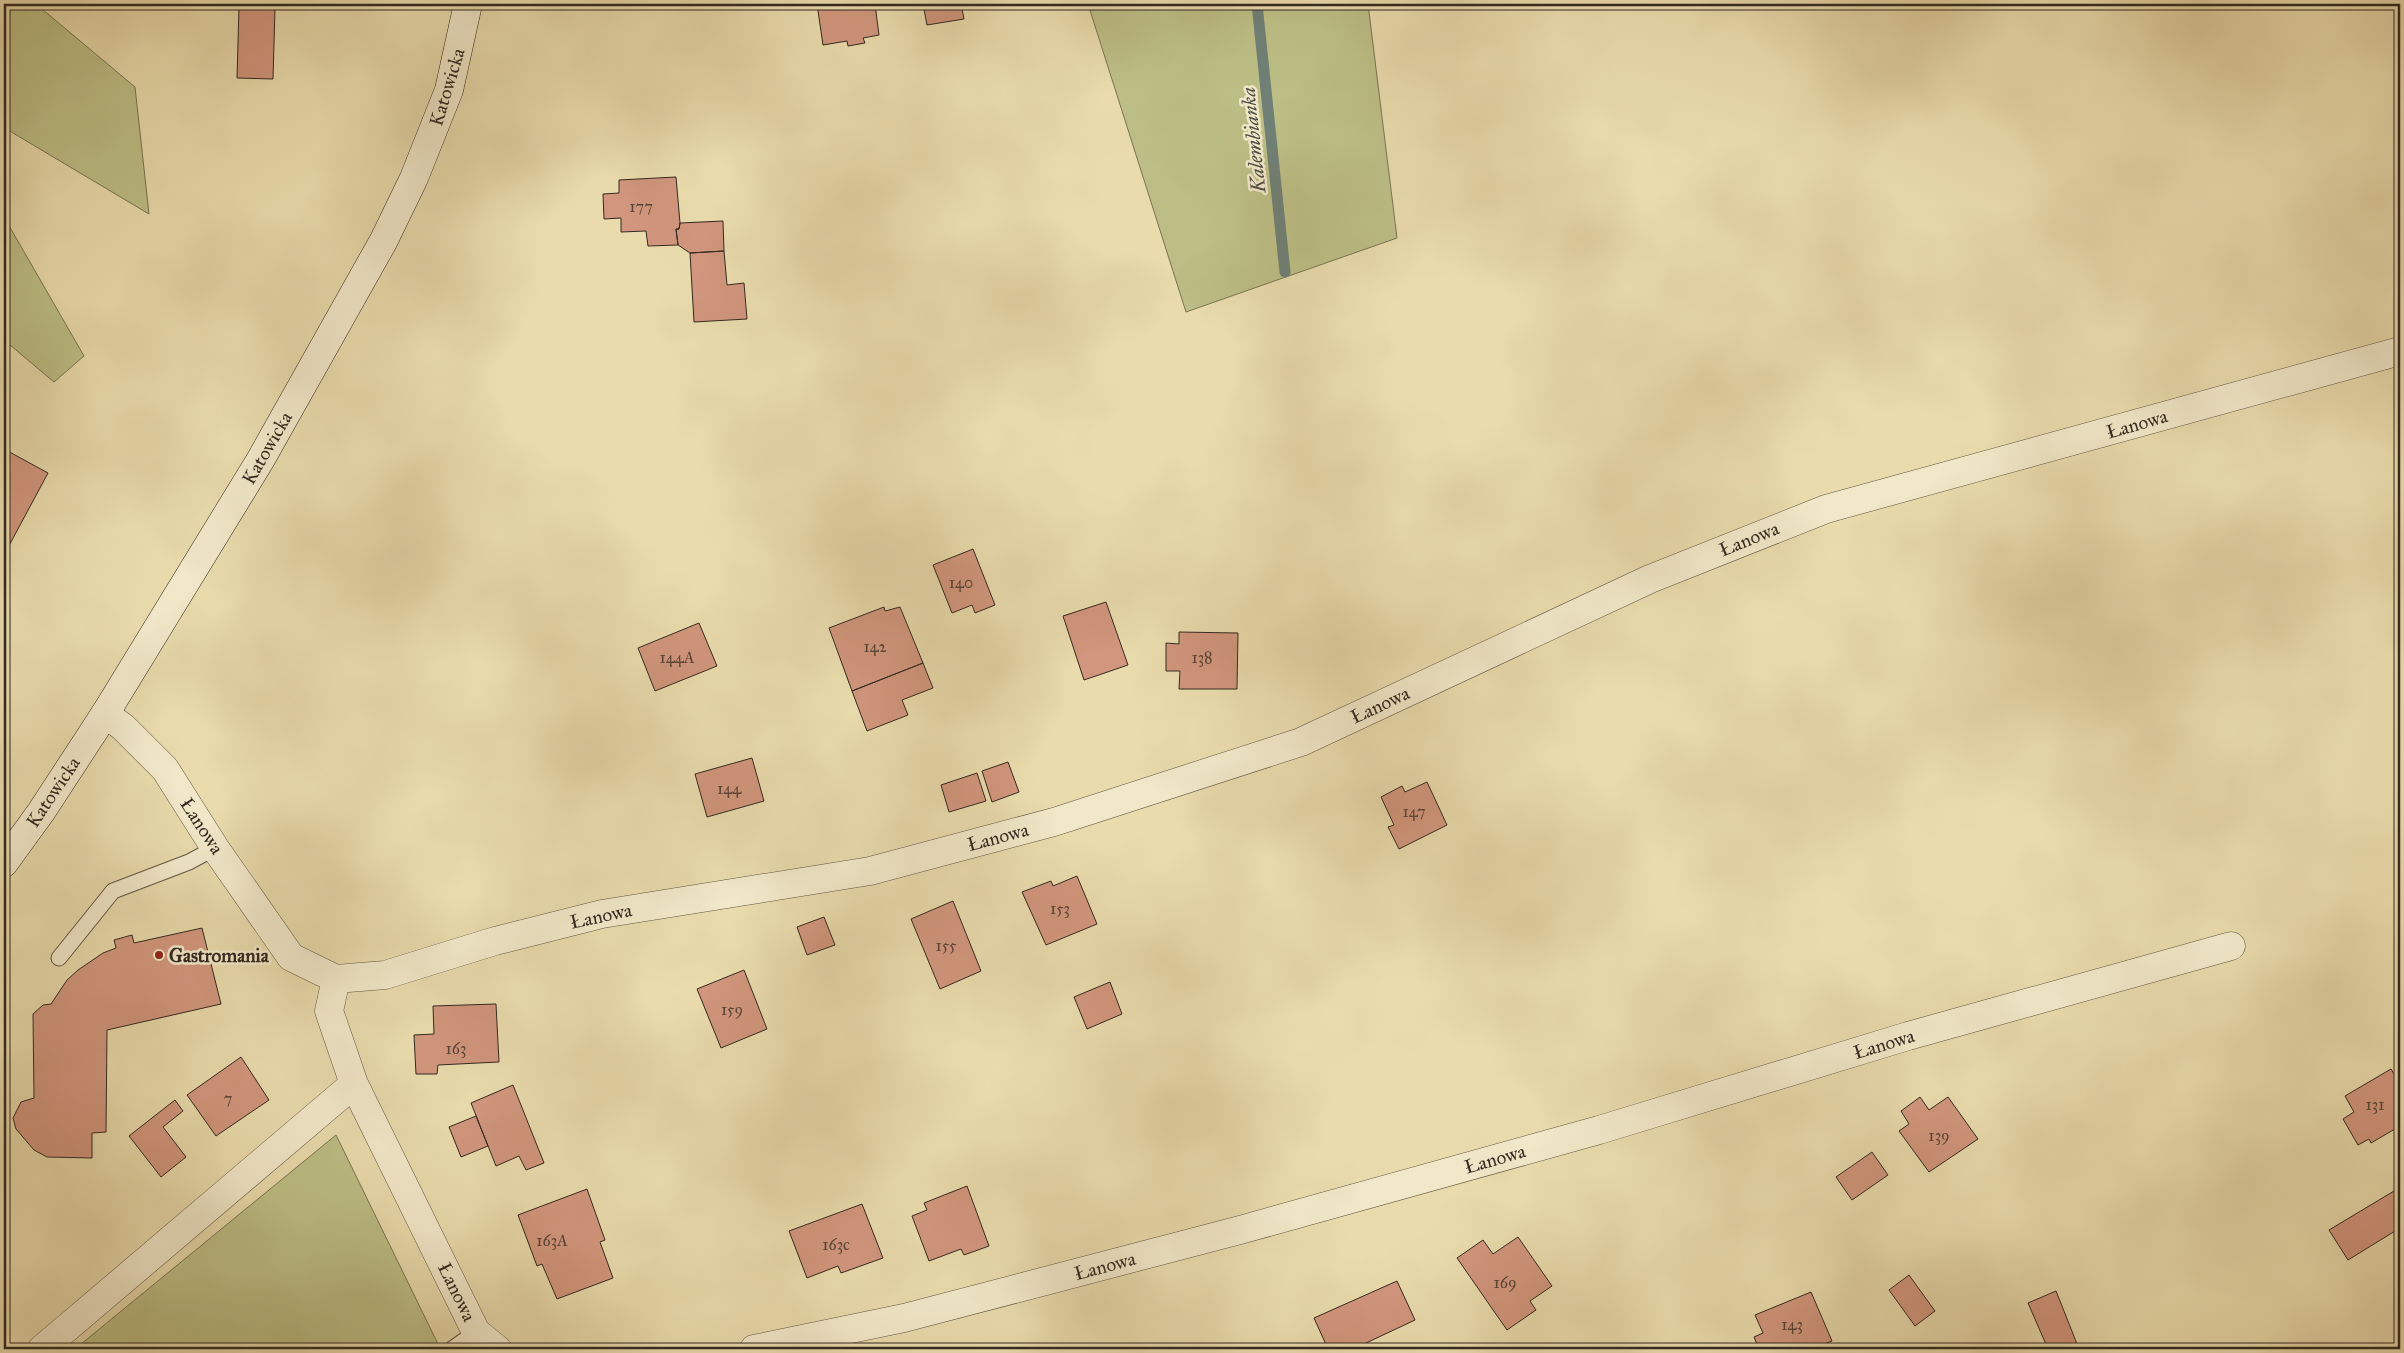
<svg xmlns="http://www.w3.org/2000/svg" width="2404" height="1353" font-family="'IM FELL Great Primer',serif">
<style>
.green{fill:#bcbe85;stroke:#787452}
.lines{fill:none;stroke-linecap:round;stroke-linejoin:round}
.stream{stroke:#708076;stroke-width:11}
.building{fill:#d1967d;stroke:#332920}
.service-casing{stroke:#605643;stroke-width:17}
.minor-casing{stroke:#605643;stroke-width:29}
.secondary-casing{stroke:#332920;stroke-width:29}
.service{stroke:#f1e8c9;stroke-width:15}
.minor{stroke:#f1e8c9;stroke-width:28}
.secondary{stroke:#f1e8c9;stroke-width:28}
.poi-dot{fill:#8f2418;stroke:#f1e8c9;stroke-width:2}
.labels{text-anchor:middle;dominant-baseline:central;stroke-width:5;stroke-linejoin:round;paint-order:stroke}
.number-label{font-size:16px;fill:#5a4437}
.street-label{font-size:19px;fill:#332920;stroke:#f1e8c9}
.poi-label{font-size:19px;font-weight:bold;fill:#332920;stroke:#f1e8c9;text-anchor:start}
.water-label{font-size:20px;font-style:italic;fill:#4c4d44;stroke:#f1e8c9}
</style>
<rect width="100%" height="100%" fill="#e9dbac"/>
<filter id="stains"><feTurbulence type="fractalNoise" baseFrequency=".004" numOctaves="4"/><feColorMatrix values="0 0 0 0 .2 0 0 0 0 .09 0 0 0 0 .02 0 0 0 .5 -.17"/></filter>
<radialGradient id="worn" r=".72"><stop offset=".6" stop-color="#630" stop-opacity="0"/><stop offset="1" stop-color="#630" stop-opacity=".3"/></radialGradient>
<path class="green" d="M4 4H36L135 87 149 214 8 130 4 132Z
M1088 4H1368L1397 238 1186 312Z
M4 217 84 356 54 382 4 340Z
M336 1135 438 1344 431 1349H75Z"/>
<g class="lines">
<path class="stream" d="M1257 4 1285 272"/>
</g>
<path class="building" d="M817 4H875L879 35 863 38 865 43 848 46 847 41 823 45Z
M923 4H961L964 19 927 25Z
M239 7 275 8 273 79 237 78Z
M676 177 680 223 679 229H676L678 245 648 246 646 231 621 232V218L604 219 603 194 619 193V180Z
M723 221 724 251 690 253 678 245 676 229H679L680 223Z
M724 251 727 285 744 283 747 319 694 322 690 253Z
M4 449 48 473 4 555Z
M973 549 995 605 975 613 972 605 952 613 933 565Z
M1106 602 1128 665 1084 680 1063 616Z
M884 607 885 611 900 607 923 663 852 691 829 628Z
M699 623 717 666 655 691 638 648Z
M1179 632 1238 633 1237 689H1179L1180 671H1166V643L1179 644Z
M923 663 933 688 902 700 908 715 867 731 852 691Z
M752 758 764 801 707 817 695 774Z
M1008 762 1019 792 992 802 982 771Z
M977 773 986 801 949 812 941 785Z
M1427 782 1447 825 1399 849 1388 827 1394 825 1381 797 1402 786 1405 792Z
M1077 876 1097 924 1046 945 1022 892 1051 881 1053 886Z
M953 901 981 971 940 989 911 919Z
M824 917 835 945 807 955 797 927Z
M202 928 221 1004 107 1030 106 1132 92 1133V1158L47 1157 34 1150 16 1129 13 1118 21 1102 34 1098 33 1014 43 1005 51 1004 67 980 78 970 103 953 116 948 114 940 132 935 134 943Z
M744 970 767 1029 721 1048 697 989Z
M1110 982 1122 1014 1087 1029 1074 997Z
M496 1004 499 1062 438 1065 437 1074H416L414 1035 434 1034 433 1006Z
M241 1057 269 1100 216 1136 187 1095Z
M2391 1069 2400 1084V1126L2371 1143 2369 1139 2358 1145 2343 1119 2354 1112 2345 1096Z
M513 1085 544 1163 526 1170 519 1156 496 1166 471 1103Z
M1920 1097 1929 1110 1948 1097 1978 1139 1929 1172 1899 1131 1909 1124 1901 1111Z
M175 1100 183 1111 163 1127 186 1157 161 1177 129 1136Z
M476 1116 488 1146 461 1157 449 1127Z
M1872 1152 1888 1175 1852 1200 1836 1177Z
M967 1186 989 1246 964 1255 961 1249 929 1261 912 1216 927 1210 924 1203Z
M587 1189 605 1240 600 1242 613 1278 557 1299 542 1264 537 1266 518 1215Z
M2394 1191 2400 1202V1228L2348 1260 2329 1230Z
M862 1204 883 1258 841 1273 838 1266 807 1278 789 1231Z
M1518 1237 1552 1286 1530 1301 1536 1310 1507 1330 1457 1258 1483 1240 1493 1254Z
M1909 1275 1935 1311 1915 1326 1889 1290Z
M1397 1281 1415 1320 1366 1343 1369 1349H1328L1314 1318Z
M2056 1291 2079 1349H2048L2028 1303Z
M1811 1292 1832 1341 1810 1349H1759L1754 1337 1763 1333 1755 1315Z"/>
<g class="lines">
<g class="service-casing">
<path id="service" d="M59 958 113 891 189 862 215 848
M452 1349 476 1332"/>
</g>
<g class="minor-casing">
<path id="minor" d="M105 714 123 727 165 769 215 848 291 957 336 979 385 975 495 941 602 914 870 871 1054 822 1301 742 1650 579 1826 509 2400 351
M336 979 329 1011 354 1084 476 1332 497 1349
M42 1349 354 1084
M754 1349 904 1318 1240 1230 1599 1130 1908 1036 2231 946"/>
</g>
<g class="secondary-casing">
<path id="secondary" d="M4 863 41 812 105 714 261 459 384 240 414 178 449 90 468 4"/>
</g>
<use href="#service" class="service"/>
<use href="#minor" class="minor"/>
<use href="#secondary" class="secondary"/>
</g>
<circle class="poi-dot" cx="159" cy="955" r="5"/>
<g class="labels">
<g class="number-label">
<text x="641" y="206">177</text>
<text x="961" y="582">140</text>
<text x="875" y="646">142</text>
<text x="677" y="657">144A</text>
<text x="1202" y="657">138</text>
<text x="729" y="788">144</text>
<text x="1414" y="811">147</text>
<text x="1060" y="908">153</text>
<text x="946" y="945">155</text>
<text x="732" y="1009">159</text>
<text x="456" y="1048">163</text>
<text x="228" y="1098">7</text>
<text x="2375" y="1104">131</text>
<text x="1939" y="1135">139</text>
<text x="552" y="1240">163A</text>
<text x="836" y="1244">163c</text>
<text x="1505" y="1282">169</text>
<text x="1792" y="1324">143</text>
</g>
<g class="street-label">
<text transform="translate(447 87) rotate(-73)">Katowicka</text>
<text transform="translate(2137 424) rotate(-16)">Łanowa</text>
<text transform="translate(267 448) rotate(-60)">Katowicka</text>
<text transform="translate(1749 539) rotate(-22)">Łanowa</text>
<text transform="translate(1380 705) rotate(-25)">Łanowa</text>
<text transform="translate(53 792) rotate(-56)">Katowicka</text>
<text transform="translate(202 826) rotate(57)">Łanowa</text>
<text transform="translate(998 837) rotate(-15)">Łanowa</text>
<text transform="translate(601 916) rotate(-12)">Łanowa</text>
<text transform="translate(1884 1044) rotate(-17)">Łanowa</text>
<text transform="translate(1495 1159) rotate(-16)">Łanowa</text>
<text transform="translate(1105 1266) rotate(-15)">Łanowa</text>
<text transform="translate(457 1292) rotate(64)">Łanowa</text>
</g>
<g class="poi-label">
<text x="169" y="955">Gastromania</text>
</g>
<g class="water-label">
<text transform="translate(1253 140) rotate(-96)">Kalembianka</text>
</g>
</g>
<rect width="2404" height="1353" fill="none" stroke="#e9dbac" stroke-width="20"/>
<rect x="5" y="5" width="2394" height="1343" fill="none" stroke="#332920" stroke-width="2.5"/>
<rect x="10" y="10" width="2384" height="1333" fill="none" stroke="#332920"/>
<rect width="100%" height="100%" filter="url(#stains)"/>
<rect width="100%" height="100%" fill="url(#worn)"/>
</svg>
